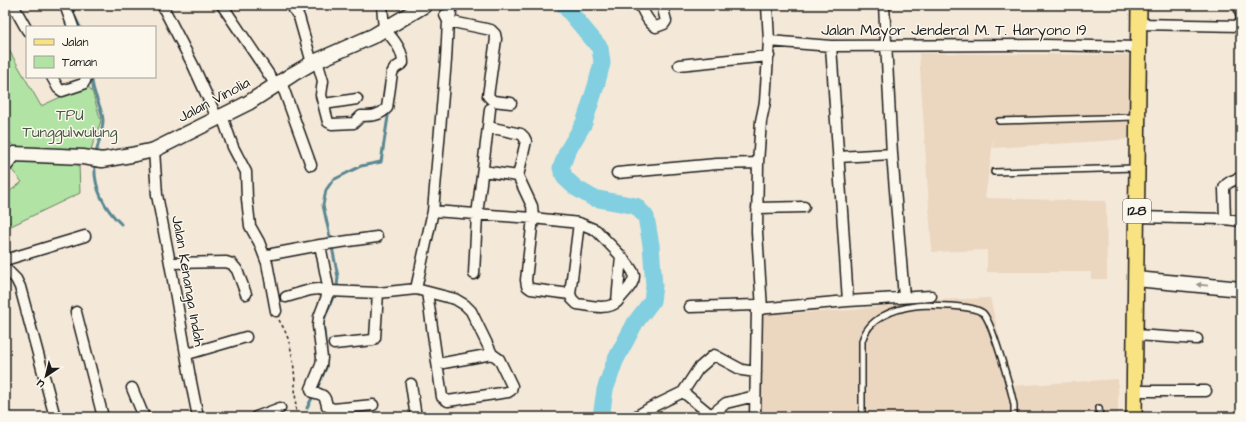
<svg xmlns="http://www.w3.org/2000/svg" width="1246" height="422" font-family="'Architects Daughter',sans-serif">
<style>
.built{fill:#ebd6c0}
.green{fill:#b1e3a4;stroke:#668060}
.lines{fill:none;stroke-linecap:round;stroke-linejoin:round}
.stream{stroke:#598792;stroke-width:3}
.river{stroke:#81cfe0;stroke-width:17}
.lane-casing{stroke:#1c1c1c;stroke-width:8}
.street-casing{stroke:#1c1c1c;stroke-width:13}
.secondary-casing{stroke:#1c1c1c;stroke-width:17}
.primary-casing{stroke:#1c1c1c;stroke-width:18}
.path{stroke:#1c1c1c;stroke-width:1.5;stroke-dasharray:3 3;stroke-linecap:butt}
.lane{stroke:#fbf7ec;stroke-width:5}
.street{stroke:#fbf7ec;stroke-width:10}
.secondary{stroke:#fbf7ec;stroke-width:14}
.primary{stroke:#f8e281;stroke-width:15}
.oneway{fill:#97948e}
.labels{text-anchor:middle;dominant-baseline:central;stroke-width:3;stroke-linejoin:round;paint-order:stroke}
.shield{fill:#fbf7ec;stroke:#5f5e5a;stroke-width:1}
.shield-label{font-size:14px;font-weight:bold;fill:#1c1c1c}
.street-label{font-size:15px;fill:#1c1c1c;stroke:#fbf7ec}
.park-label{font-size:15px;fill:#495845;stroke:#fbf7ec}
</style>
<rect width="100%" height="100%" fill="#f4e8d8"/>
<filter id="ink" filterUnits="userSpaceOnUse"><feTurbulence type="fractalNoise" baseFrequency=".025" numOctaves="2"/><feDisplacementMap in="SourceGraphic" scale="8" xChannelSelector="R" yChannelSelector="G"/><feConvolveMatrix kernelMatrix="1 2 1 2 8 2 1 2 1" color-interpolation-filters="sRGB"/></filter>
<g filter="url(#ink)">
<path class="built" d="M919 53 1129 55 1131 58V139L993 148 994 135 985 198 1106 201 1107 279H1091V272H987V250L932 252Z
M990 298 1011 386 1118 379V417H758L759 315 853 310 934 300Z"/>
<path class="green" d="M5 43 41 106 87 85 92 91 101 121 90 152H25L14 147 5 136Z
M30 161 79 164 80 193 11 226 5 216V195L22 182 11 169 17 162Z"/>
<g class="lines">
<path class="stream" d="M73 5 74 15 80 27
M92 77C91 92 102 106 103 120 103 131 98 143 96 154
M95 162C93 187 103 207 121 224
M330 237 323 205 326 190 333 180 361 166 381 162 389 110
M332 247 338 277 337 286
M325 340 323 322 333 297
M317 388 326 368V364
M307 408 312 398"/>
<path class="river" d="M564 5 600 48 602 63 596 86 584 123 567 152 561 168 565 178 576 188 593 198 636 206 646 217 651 245 654 286 652 301 635 323 615 361 605 390 601 417"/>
<g class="lane-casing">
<path id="lane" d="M999 121 1135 117
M994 172 1136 168
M1099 408 1100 417
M862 417V341C868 318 894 309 915 306 926 304 939 306 951 306 961 307 975 307 983 313 992 321 1011 390 1014 405 1014 409 1014 413 1014 417"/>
</g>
<g class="street-casing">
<path id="street" d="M13 5 27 30
M65 5 73 27
M162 5 193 65 217 118
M222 5 276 85
M291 5 299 17 312 63
M449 5C452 10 451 16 448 21L446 60 433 211 533 218 526 280 527 286 531 289 570 294 572 299 577 304C589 305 607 311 617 302L621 256 596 230 579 223 533 218 532 206 518 176 526 141 524 137 521 134 488 127 477 215 474 274
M640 5C645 14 648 23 656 27L664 24 666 21 662 5
M884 5 892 154 904 297
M1239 5 1241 15
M445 15 448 21 491 30 495 34 496 39 488 96 493 101 511 103
M1139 24 1241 26
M769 41 831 46 1045 45 1139 47
M831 46 848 301
M317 61 323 81 321 95 328 122 332 124 354 123 361 116C372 116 379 116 387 108L392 73 395 68 403 63C403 50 393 38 384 29L382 5
M679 65 769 56
M52 77 58 88 62 91 83 84 85 81 86 77
M281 82 311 165
M324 104 357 99
M222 116 233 147 246 172 247 199 250 226 259 242 267 263 276 311
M488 127 490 109
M154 150 157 195 170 263 190 377 198 417
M838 157 892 154
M483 171 518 176
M617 173 717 164 758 163
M757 208 804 207
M1137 217 1225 219 1241 221
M1225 219 1224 189C1225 182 1235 180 1241 178
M320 245 377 237
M272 254 320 245 329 291 319 317 318 326 322 358 321 365 311 389 312 392C322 395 325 394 327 406L333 409 373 405
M5 260 85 236
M170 263 226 262 232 264 237 270 246 294
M5 268 16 279 20 287 55 417
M416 289 455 299 465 305 471 311 492 354 499 359 512 386 511 390 508 392 448 401 442 397 427 292
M570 294 579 223
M286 297 310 290 318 289 329 291 378 293
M617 302C623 294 638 282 633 272 630 266 625 261 621 256
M690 307 756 305 757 309 848 301 931 296
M762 309 757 232 758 163 761 121 765 102 769 41 767 5
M76 312 103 417
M1136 335 1197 339
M334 344 373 340 375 338 378 293 416 289 433 211
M186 353H191L246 337
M438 364 492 354
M411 384 416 417
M132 388 144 417
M1135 391H1206
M683 392 711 415 726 403 755 396
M256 417 280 408
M635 417 650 408 683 392 698 369 714 355 742 370 756 372
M755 417 757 309"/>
</g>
<g class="secondary-casing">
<path id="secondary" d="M14 154 83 157 102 160 131 155 154 150 248 103 293 74 312 63 373 36 425 5
M5 165 14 154
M1136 279 1241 289"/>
</g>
<g class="primary-casing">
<path id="primary" d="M1134 417 1139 5"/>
</g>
<path class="path" d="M279 320C283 327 287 334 289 342 296 366 295 393 296 417"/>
<use href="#lane" class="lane"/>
<use href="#street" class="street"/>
<use href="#secondary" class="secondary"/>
<use href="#primary" class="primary"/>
</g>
<defs><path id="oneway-solid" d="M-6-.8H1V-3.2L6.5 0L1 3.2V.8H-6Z"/></defs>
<use class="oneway" href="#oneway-solid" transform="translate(1202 285) rotate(-174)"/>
</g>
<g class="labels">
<rect class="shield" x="1123" y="199" width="28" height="24" rx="3"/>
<g class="shield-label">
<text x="1137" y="211">128</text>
</g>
<g class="street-label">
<text x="954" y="30">Jalan Mayor Jenderal M. T. Haryono 19</text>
<text transform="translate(214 100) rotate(-28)">Jalan Vinolia</text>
<text transform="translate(188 281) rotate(80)">Jalan Kenanga Indah</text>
</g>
<g class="park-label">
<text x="70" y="115">TPU<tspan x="70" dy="17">Tunggulwulung</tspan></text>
</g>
</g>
<rect width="1246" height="422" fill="none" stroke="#fbf7ec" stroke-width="20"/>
<rect x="10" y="10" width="1226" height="402" fill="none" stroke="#1c1c1c" stroke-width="1.5" filter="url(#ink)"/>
<rect x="26" y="26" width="130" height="52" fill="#fbf7ec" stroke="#a29f99"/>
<rect x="34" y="39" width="20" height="6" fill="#f8e281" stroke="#a29f99"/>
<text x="62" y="46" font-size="12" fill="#1c1c1c">Jalan</text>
<rect x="34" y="56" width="20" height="12" fill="#b1e3a4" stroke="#a29f99"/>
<text x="62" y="66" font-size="12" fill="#1c1c1c">Taman</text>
<g transform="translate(46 376) rotate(215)" stroke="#fbf7ec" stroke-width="3" paint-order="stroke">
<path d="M0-3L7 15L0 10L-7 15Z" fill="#1c1c1c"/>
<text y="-6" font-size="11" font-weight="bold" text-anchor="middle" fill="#1c1c1c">U</text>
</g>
</svg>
